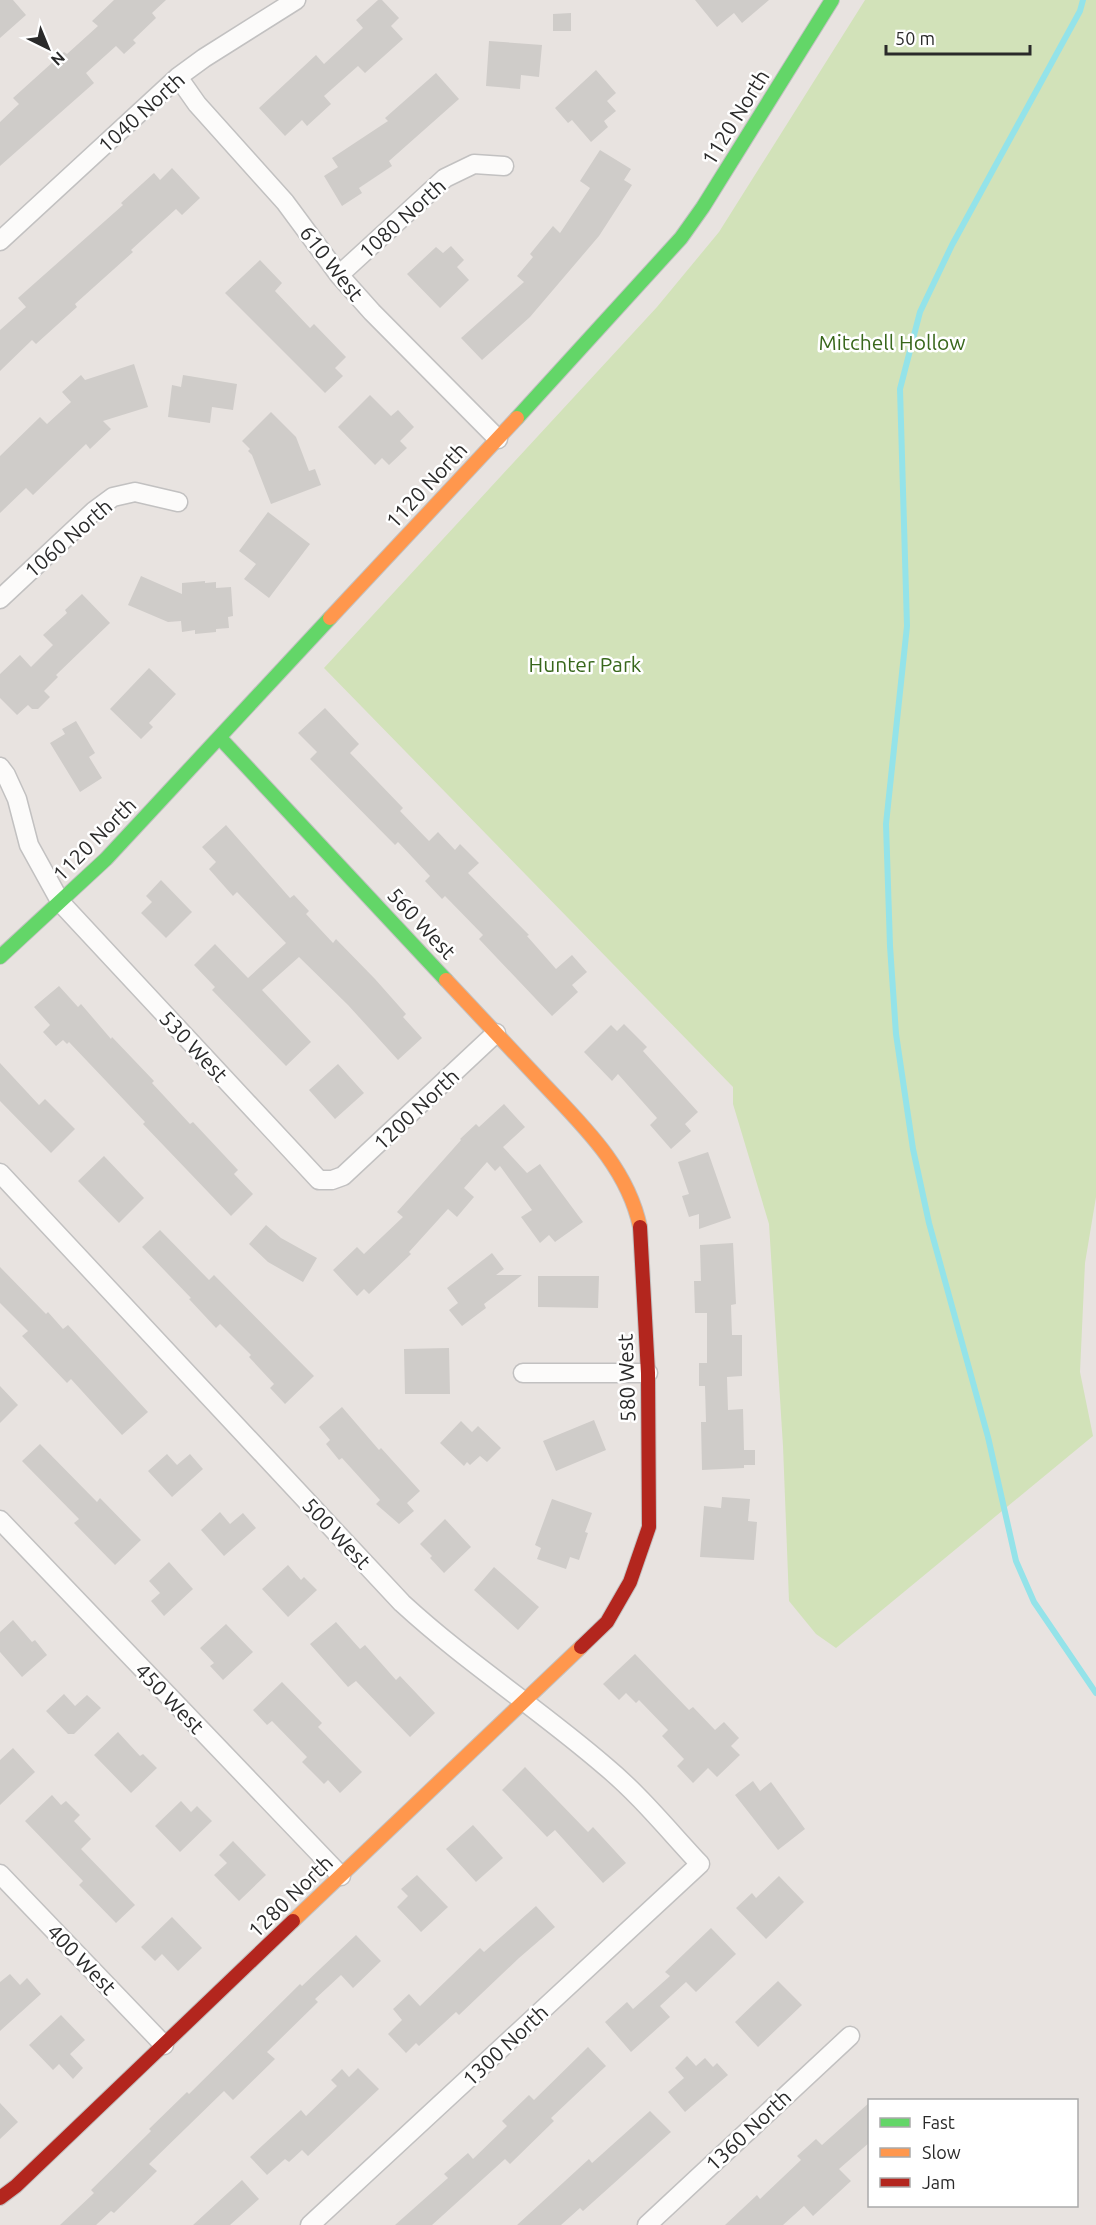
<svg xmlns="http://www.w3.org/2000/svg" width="1096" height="2225" font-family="Ubuntu,sans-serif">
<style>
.green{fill:#d2e2b9}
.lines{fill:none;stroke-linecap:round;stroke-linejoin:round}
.stream{stroke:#94e3e9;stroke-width:6}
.building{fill:#cfccc9}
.street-casing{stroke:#c2c1c1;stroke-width:21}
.fast-casing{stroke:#c2c1c1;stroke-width:16}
.slow-casing{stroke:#c2c1c1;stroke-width:16}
.jam-casing{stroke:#c2c1c1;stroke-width:16}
.street{stroke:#fcfbfa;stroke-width:18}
.fast{stroke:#63d668;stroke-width:14}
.slow{stroke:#ff974d;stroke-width:14}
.jam{stroke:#b3261e;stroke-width:14}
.labels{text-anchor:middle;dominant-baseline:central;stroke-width:5;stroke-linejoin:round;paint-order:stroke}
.street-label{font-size:21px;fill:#2a2a2a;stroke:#fff}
.park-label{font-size:21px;fill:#38671b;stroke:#fff}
</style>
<rect width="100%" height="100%" fill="#e8e3e0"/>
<path class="green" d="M865 0H1096V1197L1085 1263 1080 1372 1093 1436 836 1648 816 1634 789 1601 783 1446 769 1224 733 1104V1087L324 668 657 307 719 232Z"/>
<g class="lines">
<path class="stream" d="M1083 0 1080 11 952 245 920 312 900 389 907 626 886 824 890 946 896 1034 913 1149 929 1223 988 1437 1016 1561 1034 1602 1096 1693"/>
</g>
<path class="building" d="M0 0H13L26 15 0 38Z
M114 0H166L152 13 156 18 133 40 136 43 124 54 116 46 86 73 94 83 0 166V122L19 104 13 98 64 52 67 54 98 26 92 21Z
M378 0H382L399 18 391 26 403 39 365 73 358 66 324 96 331 104 307 126 302 120 285 136 259 108 316 55 324 64 363 28 356 20Z
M695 0H769L742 23 734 13 717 27Z
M571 13V31H553V14Z
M489 41 542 45 539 77 521 75 520 89 486 86Z
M596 70 616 93 607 101 616 111 604 121 608 127 591 142 572 120 568 123 555 108Z
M436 73 459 99 389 161 392 166 359 188 362 193 342 206 324 176 338 167 332 158 388 121 385 118Z
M600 150 631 169 624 180 632 185 599 236 530 317 482 360 461 338 524 282 517 276 533 257 530 254 553 226 560 233 590 188 580 181Z
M172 168 200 198 182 215 176 209 131 250 133 252 75 304 77 307 36 344 32 340 0 371V330L26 307 18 298 123 205 121 203 154 173 160 180Z
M451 246 464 260 457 267 469 280 440 308 407 274 436 247 443 253Z
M260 260 282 283 275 291 310 328 314 324 346 357 335 368 343 376 325 393 225 293Z
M134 364 148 407 103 421 111 429 90 449 86 444 33 495 26 488 0 513V456L40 417 47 424 71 402 62 392 81 375 85 380Z
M183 375 237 384 233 410 212 407 210 423 168 417 172 385 181 387Z
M370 395 391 416 398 410 414 427 400 441 407 448 389 465 382 458 375 465 338 427Z
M271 412 296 437 309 471 315 469 321 485 271 504 252 455 248 451 250 449 242 441Z
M268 512 310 544 269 598 244 579 256 564 239 551Z
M141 576 182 594V583L205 581V583L216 582V588L231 587 233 616 228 617 229 628 216 629V632L195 634V630L182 632 181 621 168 622 128 605Z
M82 594 110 623 56 675 58 677 44 691 50 697 38 709H32L28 705 17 715 0 698V674L20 655 31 667 53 645 43 635 67 613 65 610Z
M149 668 176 694 149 723 153 727 141 739 110 709Z
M325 708 359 744 350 753 403 808 400 811 429 841 438 832 455 850 460 844 479 863 468 873 529 935 527 936 556 969 572 955 587 972 572 985 578 992 552 1016 479 939 483 935 445 896 442 899 425 881 430 876 398 842 395 845 310 759 317 752 298 733Z
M76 721 95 753 89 757 102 778 80 792 50 743 65 734 62 729Z
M226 825 290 898 294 895 309 911 306 914 333 943 336 939 375 979 406 1014 403 1017 422 1038 398 1060 348 1005 299 957 262 990 311 1042 286 1066 212 990 215 987 194 965 215 944 248 978 286 943 237 892 233 896 209 869 216 862 202 847Z
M161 880 192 912 166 938 141 913 152 902 146 896Z
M59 986 78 1007 81 1004 111 1039 112 1037 154 1081 152 1083 190 1124 193 1122 238 1170 234 1174 253 1194 231 1216 143 1124 145 1122 69 1042 67 1044 63 1040 56 1046 43 1032 50 1025 34 1007Z
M624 1024 647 1047 643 1051 698 1112 685 1124 691 1131 671 1149 650 1125 657 1118 618 1074 612 1081 584 1052 611 1025 617 1031Z
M0 1063 39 1105 45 1099 75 1129 51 1153 0 1101Z
M338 1064 364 1093 335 1119 309 1090Z
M504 1104 525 1127 503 1147 527 1173 540 1164 583 1222 555 1242 549 1235 540 1243 521 1217 532 1210 500 1166 495 1171 487 1162 464 1188 474 1197 457 1217 448 1209 409 1252 411 1254 369 1294 364 1289 357 1296 333 1270 357 1247 364 1254 403 1217 397 1212 461 1140 460 1139 476 1124 479 1127Z
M708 1152 731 1218 699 1229V1214L689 1217 682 1196 689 1194 678 1162Z
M104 1156 144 1198 119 1223 78 1181Z
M266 1225 281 1238 317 1258 303 1282 268 1262 249 1244Z
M160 1230 209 1280 214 1275 314 1376 285 1404 270 1388 274 1384 249 1357 251 1355 220 1324 216 1328 189 1299 191 1298 142 1247Z
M733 1243 736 1304 731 1305 732 1335H742V1376L727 1377 728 1410 743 1409 744 1450H755V1465H744V1468L702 1470 701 1422H706L705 1386H699V1363H707V1313H695L694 1281H701L700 1245Z
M492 1253 504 1269 496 1275H522L484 1304 486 1308 462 1326 449 1310 458 1303 447 1288Z
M0 1267 46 1314 48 1312 63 1329 68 1325 148 1412 122 1435 71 1379 67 1383 22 1336 28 1331 0 1303Z
M538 1276H599L598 1308 538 1307Z
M449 1348 450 1394H405L404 1349Z
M0 1386 18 1405 0 1423Z
M342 1407 379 1450 381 1448 420 1491 407 1503 414 1511 399 1524 376 1504 380 1500 342 1458 339 1460 326 1444 330 1440 319 1427Z
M594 1420 606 1450 556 1471 543 1441Z
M461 1421 472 1432 478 1426 501 1448 487 1462 480 1456 470 1465 467 1462 464 1466 440 1443Z
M40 1444 97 1502 100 1498 141 1540 115 1565 74 1523 79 1519 22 1461Z
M167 1454 177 1465 190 1454 203 1469 172 1497 148 1471Z
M722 1497 750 1499 748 1521 757 1522 754 1560 700 1557 704 1506 721 1508Z
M552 1499 592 1513 585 1532 588 1533 579 1560 570 1557 566 1569 537 1559 541 1548 535 1545Z
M220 1512 230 1524 243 1513 256 1528 224 1556 201 1530Z
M445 1519 471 1547 444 1573 430 1558 432 1556 420 1544Z
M169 1562 193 1589 164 1616 151 1601 160 1593 149 1581Z
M288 1565 301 1580 304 1577 317 1590 288 1617 262 1589Z
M494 1567 539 1607 518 1630 474 1590Z
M13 1620 32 1642 35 1640 47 1655 22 1677 0 1652V1632Z
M336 1622 360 1649 365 1645 396 1680 400 1676 435 1713 410 1737 356 1681 348 1687 310 1644Z
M226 1624 253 1652 223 1680 210 1666 214 1663 200 1648Z
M635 1654 689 1710 693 1707 715 1730 724 1722 739 1738 731 1746 740 1755 717 1777 708 1768 693 1783 677 1766 684 1759 662 1736 668 1730 639 1700 636 1703 626 1693 619 1700 603 1684Z
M282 1682 322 1723 318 1727 362 1772 340 1793 328 1780 324 1784 302 1762 307 1757 272 1721 267 1725 253 1710Z
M64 1694 75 1706 87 1695 101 1708 74 1734H68L46 1711Z
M118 1732 140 1756 143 1754 157 1768 131 1793 94 1755Z
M13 1748 35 1772 0 1805V1760Z
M525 1767 588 1832 593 1827 626 1863 603 1883 555 1830 547 1837 502 1790Z
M753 1781 760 1791 771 1782 805 1829 778 1850 735 1795Z
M52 1795 61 1805 66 1801 80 1815 74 1821 91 1839 81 1849 135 1905 116 1923 79 1885 83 1881 25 1821Z
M181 1801 191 1812 197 1806 212 1821 180 1852 155 1826Z
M473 1825 503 1858 476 1882 446 1849Z
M233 1841 266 1875 239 1901 214 1875 227 1863 219 1855Z
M417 1875 448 1907 421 1932 397 1907 408 1896 401 1889Z
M779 1876 804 1902 766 1939 736 1908 752 1893 756 1898Z
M536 1906 555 1927 519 1958 459 2015 456 2012 419 2046 416 2043 406 2053 388 2034 402 2020 393 2009 409 1994 420 2006 480 1948 484 1952Z
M172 1917 202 1948 178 1971 162 1954 155 1961 141 1947Z
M711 1928 736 1954 696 1992 686 1982 660 2006 670 2017 631 2052 605 2022 627 2002 633 2009 670 1976 665 1972Z
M356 1935 381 1961 353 1988 341 1975 315 1999 318 2002 267 2052 275 2059 233 2100 224 2091 149 2164 157 2171 114 2213 111 2211 96 2225H60L94 2193 91 2190 151 2131 149 2129 187 2092 189 2094 300 1984 302 1986Z
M10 1974 20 1985 27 1978 41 1994 0 2031V1982Z
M778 1981 802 2005 758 2047 735 2022Z
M61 2015 85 2040 70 2054 83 2068 73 2079 59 2064 53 2070 29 2045Z
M588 2047 606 2066 551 2118 554 2121 510 2164 505 2159 432 2225H395L448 2178 444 2174 468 2153 473 2159 507 2126 502 2121 529 2095 534 2100Z
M687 2056 696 2066 705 2058 713 2067 717 2063 728 2075 685 2112 668 2092 684 2078 675 2068Z
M358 2068 379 2089 308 2156 302 2150 289 2162 285 2159 267 2175 250 2157 301 2110 306 2116 337 2086 331 2080 342 2069 349 2077Z
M870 2102V2142L839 2169 851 2181 813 2216 804 2206 783 2225H725L757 2195 760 2199 801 2160 797 2156 816 2139 822 2145Z
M0 2103 18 2122 0 2139Z
M650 2111 671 2132 583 2211 580 2208 561 2225H517L589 2159 592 2163Z
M242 2180 259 2199 230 2225H193Z"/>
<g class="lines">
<g class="street-casing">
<path id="street" d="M178 77 197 104 285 202 339 275 372 312 498 439
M0 241 178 77 204 58 296 0
M339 275 445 178 474 164 504 166
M0 599 94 511 113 497 135 492 178 502
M0 767 6 775 17 799 29 845 61 903 319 1180H332L343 1176 496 1033
M0 1173 402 1603C466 1662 539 1709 605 1766 640 1795 669 1831 700 1864L310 2225
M523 1373H648
M0 1520 341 1876
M0 1874 164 2045
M647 2225 850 2036"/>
</g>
<g class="fast-casing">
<path id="fast" d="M517 418 681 238 703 207 832 0
M220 738 446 980
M0 957 106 859 330 618"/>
</g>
<g class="slow-casing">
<path id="slow" d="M330 618 517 418
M446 980C476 1012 507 1045 537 1077 579 1122 627 1165 640 1227
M293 1921 581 1647"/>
</g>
<g class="jam-casing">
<path id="jam" d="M581 1647 607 1622 630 1582 649 1527 648 1373 640 1227
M0 2198 16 2186 293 1921"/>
</g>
<use href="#street" class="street"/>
<use href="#fast" class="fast"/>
<use href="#slow" class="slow"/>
<use href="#jam" class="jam"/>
</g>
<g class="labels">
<g class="street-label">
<text transform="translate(141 112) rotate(-42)">1040 North</text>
<text transform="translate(735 117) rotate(-58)">1120 North</text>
<text transform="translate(402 218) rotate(-42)">1080 North</text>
<text transform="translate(332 263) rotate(52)">610 West</text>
<text transform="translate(426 485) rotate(-47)">1120 North</text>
<text transform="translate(68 538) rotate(-41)">1060 North</text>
<text transform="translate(94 839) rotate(-45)">1120 North</text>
<text transform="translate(422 923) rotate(47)">560 West</text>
<text transform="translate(194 1046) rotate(47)">530 West</text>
<text transform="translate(416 1109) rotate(-43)">1200 North</text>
<text transform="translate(626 1378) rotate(-92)">580 West</text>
<text transform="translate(337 1533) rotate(47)">500 West</text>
<text transform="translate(170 1698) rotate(46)">450 West</text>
<text transform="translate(290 1896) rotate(-44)">1280 North</text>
<text transform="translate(82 1959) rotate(46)">400 West</text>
<text transform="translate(505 2045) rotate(-43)">1300 North</text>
<text transform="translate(748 2130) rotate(-43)">1360 North</text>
</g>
<g class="park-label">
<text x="892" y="342">Mitchell Hollow</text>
<text x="585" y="664">Hunter Park</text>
</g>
</g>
<rect x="868" y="2099" width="210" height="108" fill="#ffffff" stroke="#aaaaaa" stroke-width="1.5"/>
<rect x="880" y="2118" width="30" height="9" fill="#63d668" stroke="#aaaaaa" stroke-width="1.5"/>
<text x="922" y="2129" font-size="18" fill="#2a2a2a">Fast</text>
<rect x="880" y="2148" width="30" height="9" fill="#ff974d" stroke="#aaaaaa" stroke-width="1.5"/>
<text x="922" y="2159" font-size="18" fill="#2a2a2a">Slow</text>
<rect x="880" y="2178" width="30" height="9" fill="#b3261e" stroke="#aaaaaa" stroke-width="1.5"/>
<text x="922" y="2189" font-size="18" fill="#2a2a2a">Jam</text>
<g transform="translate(48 48) rotate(137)" stroke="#ffffff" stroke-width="4.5" paint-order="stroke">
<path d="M0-4.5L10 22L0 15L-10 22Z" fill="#2a2a2a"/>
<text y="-9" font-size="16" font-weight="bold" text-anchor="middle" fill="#2a2a2a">N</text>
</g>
<path d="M886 45v9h144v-9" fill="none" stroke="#2a2a2a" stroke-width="3"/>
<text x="895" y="45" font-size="18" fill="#2a2a2a" stroke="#ffffff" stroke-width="4.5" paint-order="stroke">50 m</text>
</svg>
